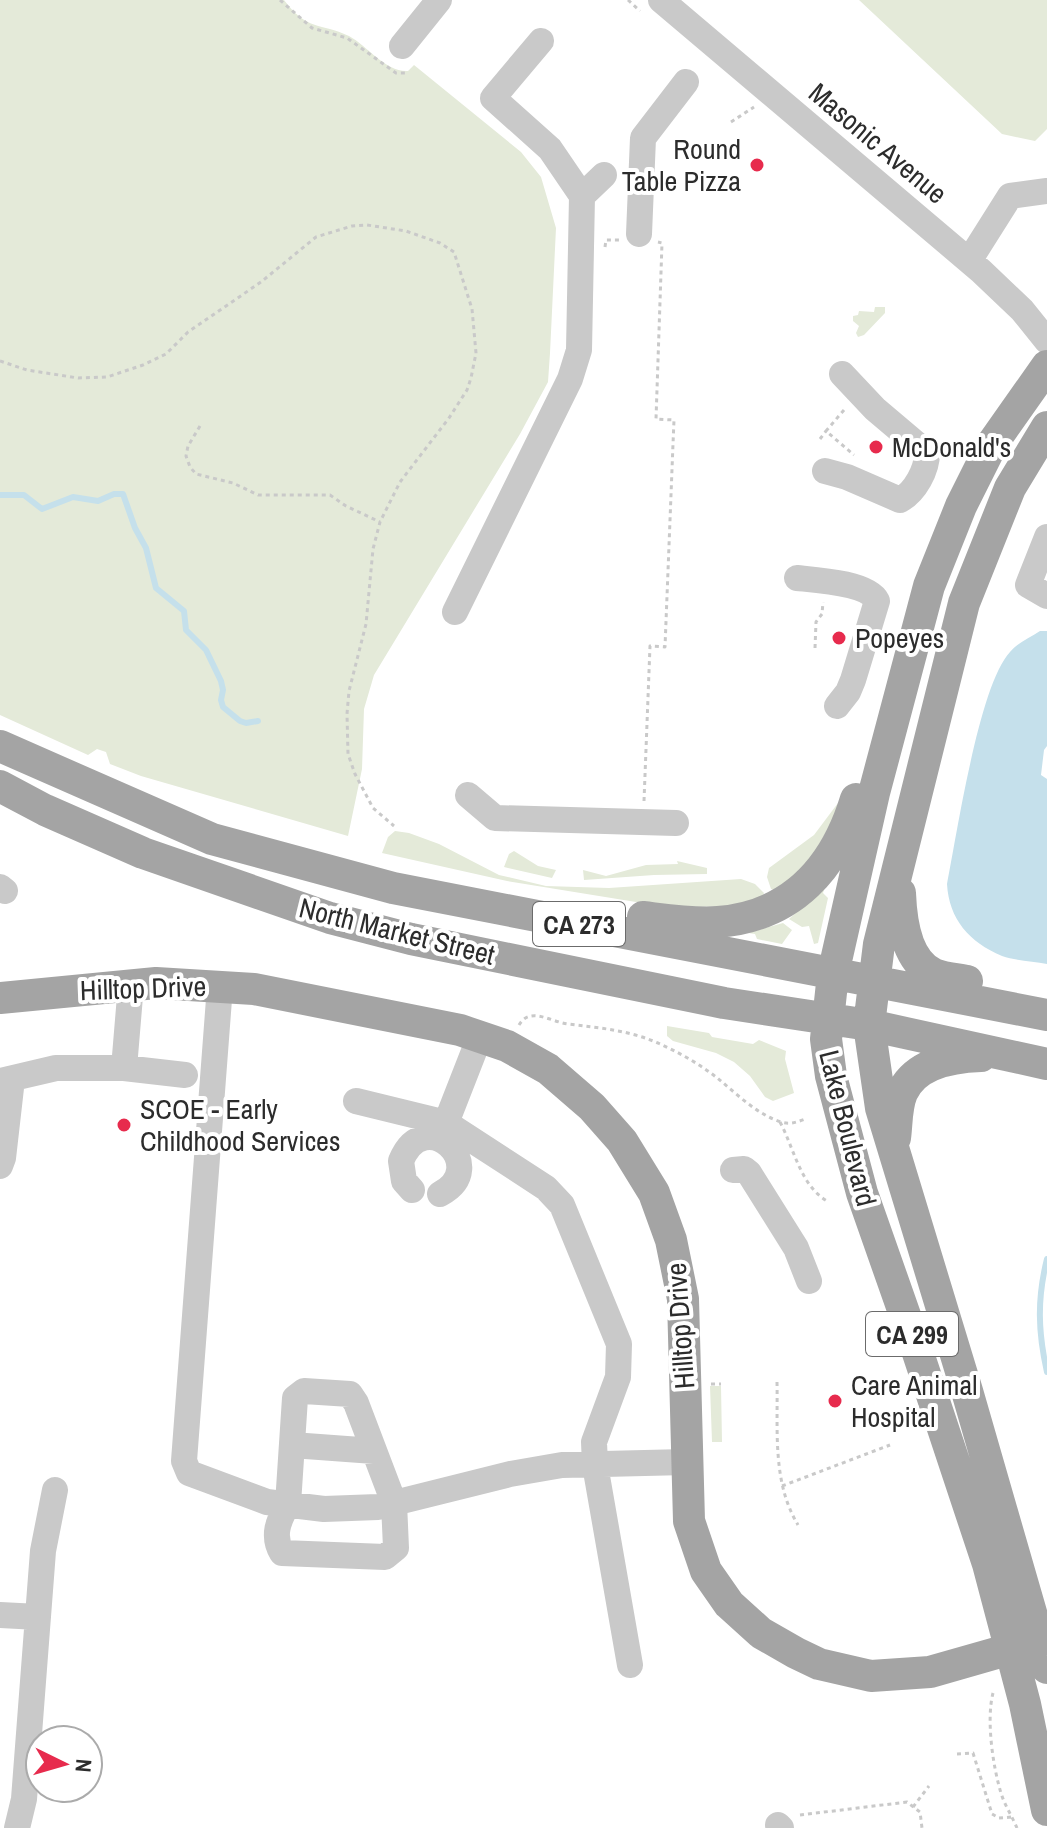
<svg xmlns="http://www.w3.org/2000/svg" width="1047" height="1828" font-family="'Archivo Narrow',sans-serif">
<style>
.green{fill:#e4ead9}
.water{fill:#c5e0eb}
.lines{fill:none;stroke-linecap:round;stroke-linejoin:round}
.stream{stroke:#c5e0eb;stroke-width:6}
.path{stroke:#c9c9c9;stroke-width:3;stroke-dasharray:4 4;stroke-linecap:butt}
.minor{stroke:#c9c9c9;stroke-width:26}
.major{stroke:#a4a4a4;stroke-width:32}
.poi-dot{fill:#e72b4d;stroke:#fff;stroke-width:3}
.labels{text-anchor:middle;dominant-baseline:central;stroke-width:8;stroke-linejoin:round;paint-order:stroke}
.shield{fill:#fff;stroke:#6b6b6b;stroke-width:2}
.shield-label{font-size:26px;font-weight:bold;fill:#2c2c2c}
.street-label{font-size:28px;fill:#2c2c2c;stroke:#fff}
.poi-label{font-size:28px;fill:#2c2c2c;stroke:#fff;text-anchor:start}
</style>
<rect width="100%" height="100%" fill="#fff"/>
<path class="green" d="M0 0H284C308 32 320 22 349 36 369 47 385 72 408 71L414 65 521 152 541 177 556 228 550 353 548 382 520 434 374 675 364 709 362 769 348 836 141 776 110 764 106 752 97 749 88 755 0 715Z
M859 0H1047V129L1035 141 1002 134Z
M875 307H885V313L864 335 858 337 856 333 859 326 853 321V316L858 315 859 311 874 312Z
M845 798 807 866 775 890 771 889 767 877 769 868 814 835 838 803Z
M395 831 409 833 439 844 499 875 546 886 609 888 741 879 755 884 764 893 762 897 733 906 693 907 636 902 507 881 382 853 388 837Z
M514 851 538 866 556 870 552 878 504 867 509 854Z
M677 861 707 868V874L654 875 584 880 583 870 606 876 646 865 678 864Z
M825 887 823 893 828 898 818 943 814 944 809 926 802 927 789 919Z
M783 923 792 930 782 944 757 939 755 934 748 933Z
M667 1026 709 1033 712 1037 753 1044 759 1040 786 1051 785 1059 794 1093 773 1101 765 1097 750 1076 734 1062 716 1053 673 1041 667 1036Z
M710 1386H721L722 1442H712Z"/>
<path class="water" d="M1040 631H1047V746L1044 750 1041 775 1047 779V964C1033 961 1016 961 1002 956 969 942 949 919 947 884 957 834 979 685 1010 652 1018 642 1030 638 1040 631Z"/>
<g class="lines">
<path class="stream" d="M0 495H24L42 509 73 497 98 501 114 494H123L135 528 146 548 156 588 184 611 186 630 206 650 221 681 223 690 221 700 223 707 240 721 246 723 258 721
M1047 1259C1037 1299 1038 1332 1047 1372"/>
<path class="path" d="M280 0 312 28 347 38 396 73H407
M628 0 640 11
M731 122 754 107
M605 247 606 240H619
M0 361 27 370 78 378 107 377 143 365 166 354 188 332 261 282 316 237 352 226 367 225 406 231 440 243 454 252 472 309 476 353 471 378 467 390 449 418 400 482 380 522 373 549 366 624 349 691 347 714 348 754 355 774 373 808 394 826
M844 410 826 431 854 455
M200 426 188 446 186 456 190 467 196 474 233 483 258 495H330L346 506 380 522
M820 439 826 431
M815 648 816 622 822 614 823 602
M644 801 650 646 665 647 673 444 674 420 656 419 662 243 658 242
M519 1025C530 1006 551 1022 568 1024 600 1028 628 1030 658 1043 678 1052 698 1063 716 1077 736 1093 756 1114 781 1122 790 1125 797 1122 805 1119
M780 1122C794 1148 800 1185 827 1201
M777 1382C778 1430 772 1482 798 1525
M711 1384H721
M782 1486 890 1445
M993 1693C986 1720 993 1767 1001 1793 1005 1806 1012 1816 1017 1828
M957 1754 973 1753 992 1814 999 1818 1012 1817
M913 1807 929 1786
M800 1815 907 1802 920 1812 922 1828"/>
<path class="minor" d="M661 0 981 271 1022 310 1047 341
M402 46 439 0
M582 196 604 175
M639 234 643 138 686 82
M969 261 1010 196 1047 191
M825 471 847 477 900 500C915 492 927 470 927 453L875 409 842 374
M1047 537 1028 585 1047 596
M797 578C816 580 868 583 877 601L853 680 848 692 837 706
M455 612 570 379 579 350 582 196 550 149 493 98 541 41
M468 795 495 818 676 823
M0 887 5 891
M220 986 184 1461 189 1473 267 1502 324 1509 378 1507 510 1474 562 1465 686 1462
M480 1036 446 1123 546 1188 562 1205 619 1344 618 1377 594 1442 595 1465 630 1665
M124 1068 185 1075
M0 1081 56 1068H124L131 984
M356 1101 446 1123 441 1138
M0 1166 3 1158 12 1079
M733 1170 744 1169 749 1173 796 1248 809 1281
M412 1190 404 1181 401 1161C425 1102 492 1167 440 1194
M304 1391 350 1394 356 1403 394 1503 396 1548 385 1557 282 1553C272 1536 278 1521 288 1504L295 1398Z
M292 1445 374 1451
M0 1615 38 1617
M778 1825 781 1828
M17 1828 24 1799 43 1551 55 1490"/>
<path class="major" d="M1047 366 992 444 961 506 929 586 874 793 833 974 826 1039 831 1076 862 1193 914 1341 988 1564 1025 1704 1047 1810
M1047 427 1010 488 964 603 879 944 869 1025 881 1108 967 1391 1047 1668
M0 746 212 839 393 888 1047 1015
M0 786 45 810 143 853 330 918 411 939 724 1003 869 1025 1047 1064
M900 893C901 919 906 961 934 974 944 978 957 979 967 981
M643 917C668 920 693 924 718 922 793 916 835 868 856 799
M0 998 156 983 254 989 460 1030 507 1046 548 1069 592 1107 622 1141 654 1193 671 1240 683 1299 689 1521 706 1571 729 1604 761 1633 796 1653 819 1664 871 1676 930 1672 1039 1641
M895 1138C897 1124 896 1107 902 1093 915 1063 952 1057 981 1056"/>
</g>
<g class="poi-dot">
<circle cx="757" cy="165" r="8"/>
<circle cx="876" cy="447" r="8"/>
<circle cx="839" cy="638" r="8"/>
<circle cx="124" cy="1125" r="8"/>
<circle cx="835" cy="1401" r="8"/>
</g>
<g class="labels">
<g class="shield">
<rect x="533" y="902" width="92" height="44" rx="6"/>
<rect x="866" y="1312" width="92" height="44" rx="6"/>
</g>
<g class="shield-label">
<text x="579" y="924">CA 273</text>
<text x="912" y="1334">CA 299</text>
</g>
<g class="street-label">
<text transform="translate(878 143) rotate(40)">Masonic Avenue</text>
<text transform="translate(397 931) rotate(14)">North Market Street</text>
<text transform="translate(143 988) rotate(-2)">Hilltop Drive</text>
<text transform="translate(848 1128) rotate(76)">Lake Boulevard</text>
<text transform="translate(680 1326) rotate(-94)">Hilltop Drive</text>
</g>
<g class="poi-label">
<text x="741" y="149" text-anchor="end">Round<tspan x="741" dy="32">Table Pizza</tspan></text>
<text x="892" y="447">McDonald's</text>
<text x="855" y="638">Popeyes</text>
<text x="140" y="1109">SCOE - Early<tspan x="140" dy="32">Childhood Services</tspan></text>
<text x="851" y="1385">Care Animal<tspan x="851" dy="32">Hospital</tspan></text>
</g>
</g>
<g transform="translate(64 1764) rotate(95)"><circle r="38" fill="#ffffff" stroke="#ababab" stroke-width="2"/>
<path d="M0-6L14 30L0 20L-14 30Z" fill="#e72b4d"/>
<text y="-12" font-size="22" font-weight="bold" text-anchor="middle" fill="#2c2c2c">N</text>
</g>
</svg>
